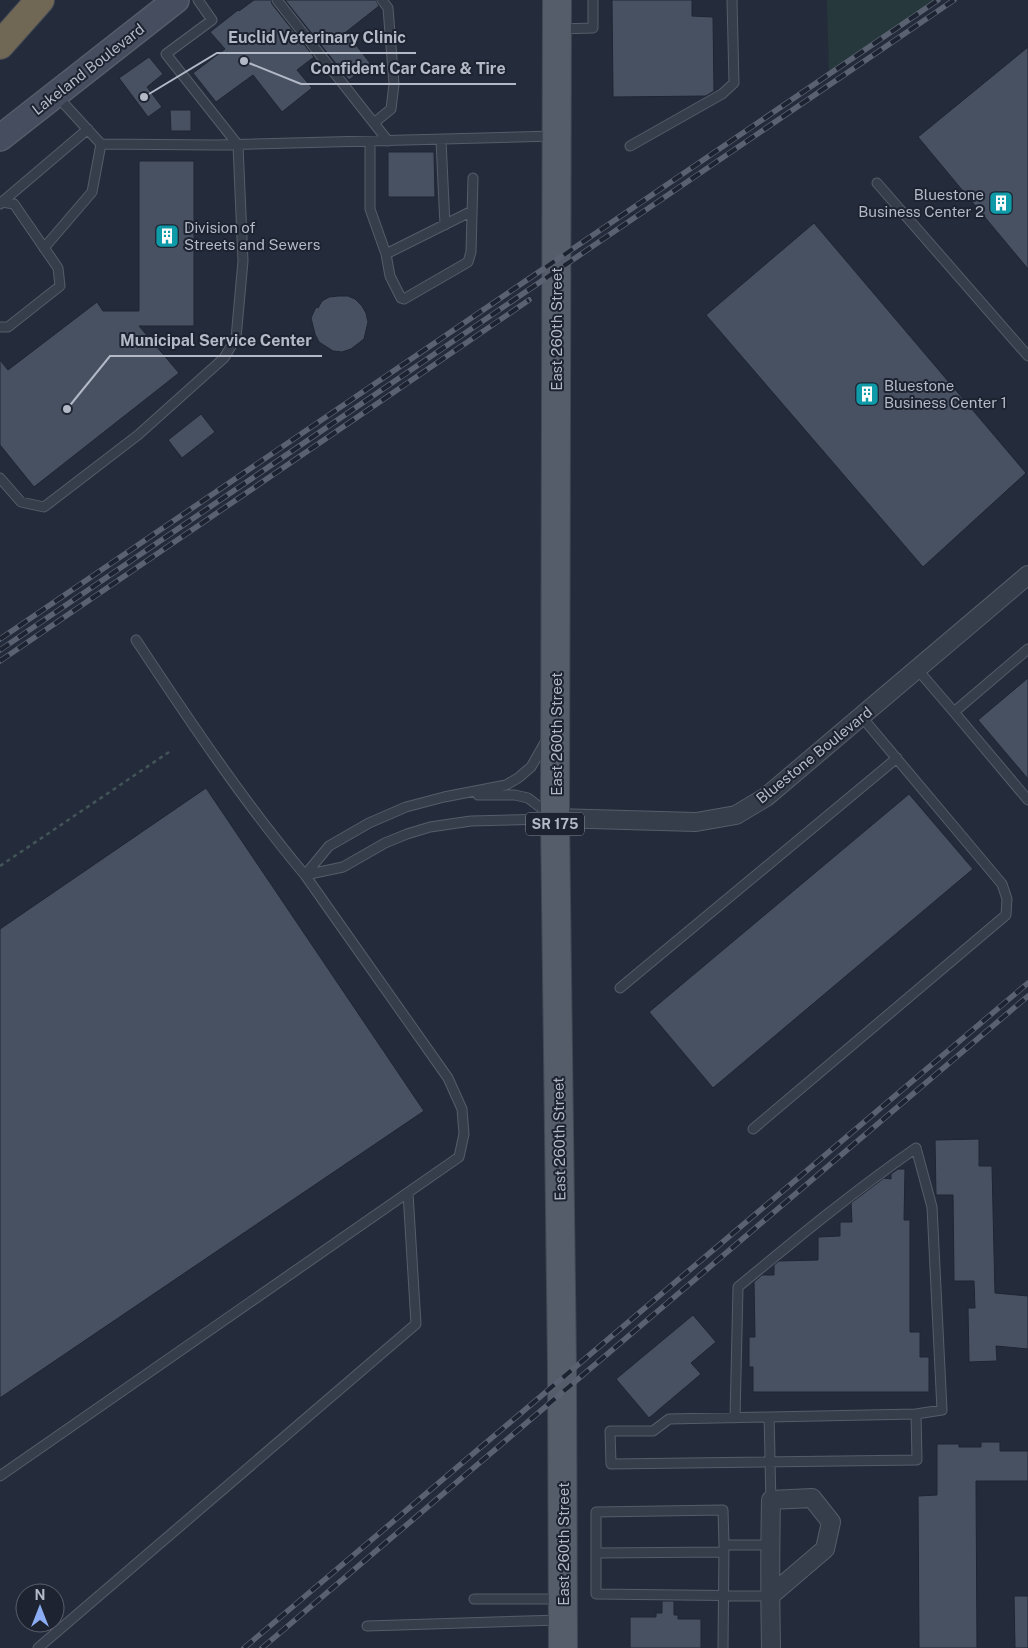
<svg xmlns="http://www.w3.org/2000/svg" width="1028" height="1648" font-family="'Public Sans',sans-serif">
<style>
.green{fill:#26383c}
.building{fill:#485162;stroke:#1f2532}
.lines{fill:none;stroke-linecap:round;stroke-linejoin:round}
.lane-casing{stroke:#565c69;stroke-width:11}
.street-casing{stroke:#565c69;stroke-width:20}
.secondary-casing{stroke:#565c69;stroke-width:28}
.primary-casing{stroke:#414754;stroke-width:30}
.highway-casing{stroke:#434956;stroke-width:30}
.path{stroke:#435559;stroke-width:2.5;stroke-dasharray:4 4;stroke-linecap:butt}
.lane{stroke:#373e4b;stroke-width:9}
.street{stroke:#373e4b;stroke-width:18}
.secondary{stroke:#464d5e;stroke-width:25}
.primary{stroke:#555d6b;stroke-width:28}
.highway{stroke:#716755;stroke-width:28}
.rail-casing{stroke:#5a6272;stroke-width:5.5}
.rail{stroke:#1d2330;stroke-width:4;stroke-dasharray:11;stroke-linecap:butt}
.labels{text-anchor:middle;dominant-baseline:central;stroke-width:4;stroke-linejoin:round;paint-order:stroke}
.shield{fill:#1d2330;stroke:#868c9a;stroke-width:1}
.shield-label{font-size:14px;font-weight:bold;fill:#b3b9c7}
.street-label{font-size:15px;fill:#b3b9c7;stroke:#1d2330}
.poi-label{font-size:15px;fill:#b3b9c7;stroke:#1d2330;text-anchor:start}
.leader{fill:none;stroke:#b3b9c7;stroke-width:2}
.callout-dot{fill:#b3b9c7;stroke:#1d2330;stroke-width:2}
.callout-label{font-size:16px;text-anchor:middle;font-weight:bold;fill:#b3b9c7;stroke:#1d2330;stroke-width:4;stroke-linejoin:round;paint-order:stroke}
</style>
<rect width="100%" height="100%" fill="#242c3b"/>
<path class="green" d="M827 0H936L829 74Z"/>
<path class="building" d="M254 0H271L272 4 314 57 297 70 312 88 282 112 253 75 216 102 193 73 225 49 210 32 238 10 239 11Z
M285 0H376L379 6 346 32 370 63 349 80Z
M612 0H692V16L713 17 714 91 706 96 613 97Z
M1028 47V269L918 137Z
M149 57 163 74 147 87 162 107 148 117 119 78Z
M170 110H191V131H171Z
M388 152H434L435 197H388Z
M139 161H194V326H139L179 373 34 487 0 445V360L8 370 97 302 103 311H139Z
M814 223 1026 473 923 567 706 315Z
M338 296H348L355 299 362 306 366 313 368 322 364 339 351 349 342 352 333 351 319 342 315 334 311 318 316 307 318 308 322 301 329 297Z
M201 414 215 432 182 458 168 440Z
M1028 678V779L978 720Z
M206 788 424 1111 0 1398V929Z
M909 794 973 869 713 1088 649 1012Z
M979 1139V1166H992L995 1293 1028 1296V1349L996 1346 997 1361 969 1362 968 1308H975L974 1281H954L953 1195H936L935 1140Z
M898 1169H905L904 1220H910V1332H920V1357H929V1392H753V1367H749V1337H755L754 1282 762 1275H774V1265L779 1261 818 1260V1237L840 1236V1222H852L851 1203 884 1178 891 1179V1174Z
M693 1315 716 1342 691 1363 701 1374 649 1418 616 1379Z
M981 1442H1000V1451H1028V1481H976L977 1648H919L918 1496 937 1495V1444H959V1447H981Z
M1014 1596H1028V1648H1015Z
M662 1601H674V1615H678V1619H701V1648H630V1617H656V1613H662Z"/>
<g class="lines">
<g class="lane-casing">
<path id="lane" d="M277 0 388 141
M559 29 593 28V0
M56 95 101 144 216 145 554 136
M374 123 391 109 394 84 388 8 382 0
M441 140 445 225
M370 142V209L386 254 390 276 401 298 404 299 468 262 471 252 473 178
M630 146 722 94 734 83 732 0
M877 183 1028 356
M2 202 88 129
M0 204 2 202 14 204 58 268 60 286 8 327H0
M44 248 92 192 101 144
M386 254 472 211
M0 478 21 502 44 507 138 435 224 358 236 338 243 261 238 145 166 54 212 20 198 0
M917 669 954 712 1028 649
M954 712 1028 800
M478 795H515L528 798 549 814
M305 875 329 846 369 823 406 807 444 797 506 785 518 778 531 767 547 739
M305 875 343 867 385 843 407 834 430 827 471 821 552 819
M620 988 897 758
M753 1129 1006 915 1007 899 1002 884 861 716
M769 1417 916 1414 917 1460 611 1464 610 1431H653L669 1419 769 1417C770 1445 770 1473 771 1500
M735 1418 738 1287C796 1239 854 1191 916 1148L932 1207 942 1410 916 1414
M0 1476 459 1157 464 1134 462 1109 448 1078 305 875C243 801 189 720 136 640
M724 1545 723 1510 596 1512V1594L770 1596
M596 1553 724 1552
M474 1599H559
M367 1626 560 1620
M38 1648 416 1324 408 1193
M723 1648 724 1545H770"/>
</g>
<g class="street-casing">
<path id="street" d="M555 818 696 822 736 815 766 797 1028 575
M770 1596 825 1549 831 1522 812 1498 771 1500C770 1550 770 1599 771 1648"/>
</g>
<g class="secondary-casing">
<path id="secondary" d="M0 138 176 0"/>
</g>
<g class="primary-casing">
<path id="primary" d="M557 0 555 818 562 1366 563 1648"/>
</g>
<g class="highway-casing">
<path id="highway" d="M0 45 40 0"/>
</g>
<path class="path" d="M0 866 172 750"/>
<use href="#lane" class="lane"/>
<use href="#street" class="street"/>
<use href="#secondary" class="secondary"/>
<use href="#primary" class="primary"/>
<use href="#highway" class="highway"/>
<g class="rail-casing">
<path id="rail" d="M0 639 938 0
M0 650 954 0
M0 661 529 300
M244 1648 1028 983
M262 1648 1028 996"/>
</g>
<use href="#rail" class="rail"/>
</g>
<defs>
<g id="building-square" transform="scale(1.25)"><rect x="-9" y="-9" width="18" height="18" rx="4" fill="#0f9aa8" stroke="#1d2330"/><path d="M-4-6H4V6H1V3H-1V6H-4ZM-2.5-4.3h1.7v1.8h-1.7ZM.8-4.3h1.7v1.8H.8ZM-2.5-1h1.7V.8h-1.7ZM.8-1h1.7V.8H.8Z" fill="#fff"/></g>
</defs>
<g fill-rule="evenodd">
<use href="#building-square" x="1001" y="203"/>
<use href="#building-square" x="167" y="236"/>
<use href="#building-square" x="867" y="394"/>
</g>
<g class="labels">
<rect class="shield" x="526" y="812.5" width="58" height="23" rx="4"/>
<g class="shield-label">
<text x="555" y="824">SR 175</text>
</g>
<g class="street-label">
<text transform="translate(88 69) rotate(-38)">Lakeland Boulevard</text>
<text transform="translate(556 329) rotate(-90)">East 260th Street</text>
<text transform="translate(556 734) rotate(-90)">East 260th Street</text>
<text transform="translate(814 755) rotate(-39)">Bluestone Boulevard</text>
<text transform="translate(559 1139) rotate(-91)">East 260th Street</text>
<text transform="translate(563 1544) rotate(-90)">East 260th Street</text>
</g>
<g class="poi-label">
<text x="984" y="194" text-anchor="end">Bluestone<tspan x="984" dy="17">Business Center 2</tspan></text>
<text x="184" y="227">Division of<tspan x="184" dy="17">Streets and Sewers</tspan></text>
<text x="884" y="385">Bluestone<tspan x="884" dy="17">Business Center 1</tspan></text>
</g>
</g>
<path class="leader" d="M144 97L217 53H416M244 61L301 84H516M67 409L110 356H322"/>
<g class="callout-dot">
<circle cx="144" cy="97" r="5"/>
<circle cx="244" cy="61" r="5"/>
<circle cx="67" cy="409" r="5"/>
</g>
<g class="callout-label">
<text x="317" y="43">Euclid Veterinary Clinic</text>
<text x="408" y="74">Confident Car Care &amp; Tire</text>
<text x="216" y="346">Municipal Service Center</text>
</g>
<g transform="translate(40 1608)"><circle r="24" fill="#1d2330" stroke="#595f6c"/>
<path d="M0-4L9 19L0 12L-9 19Z" fill="#8badf3"/>
<text y="-8" font-size="14" font-weight="bold" text-anchor="middle" fill="#b3b9c7">N</text>
</g>
</svg>
